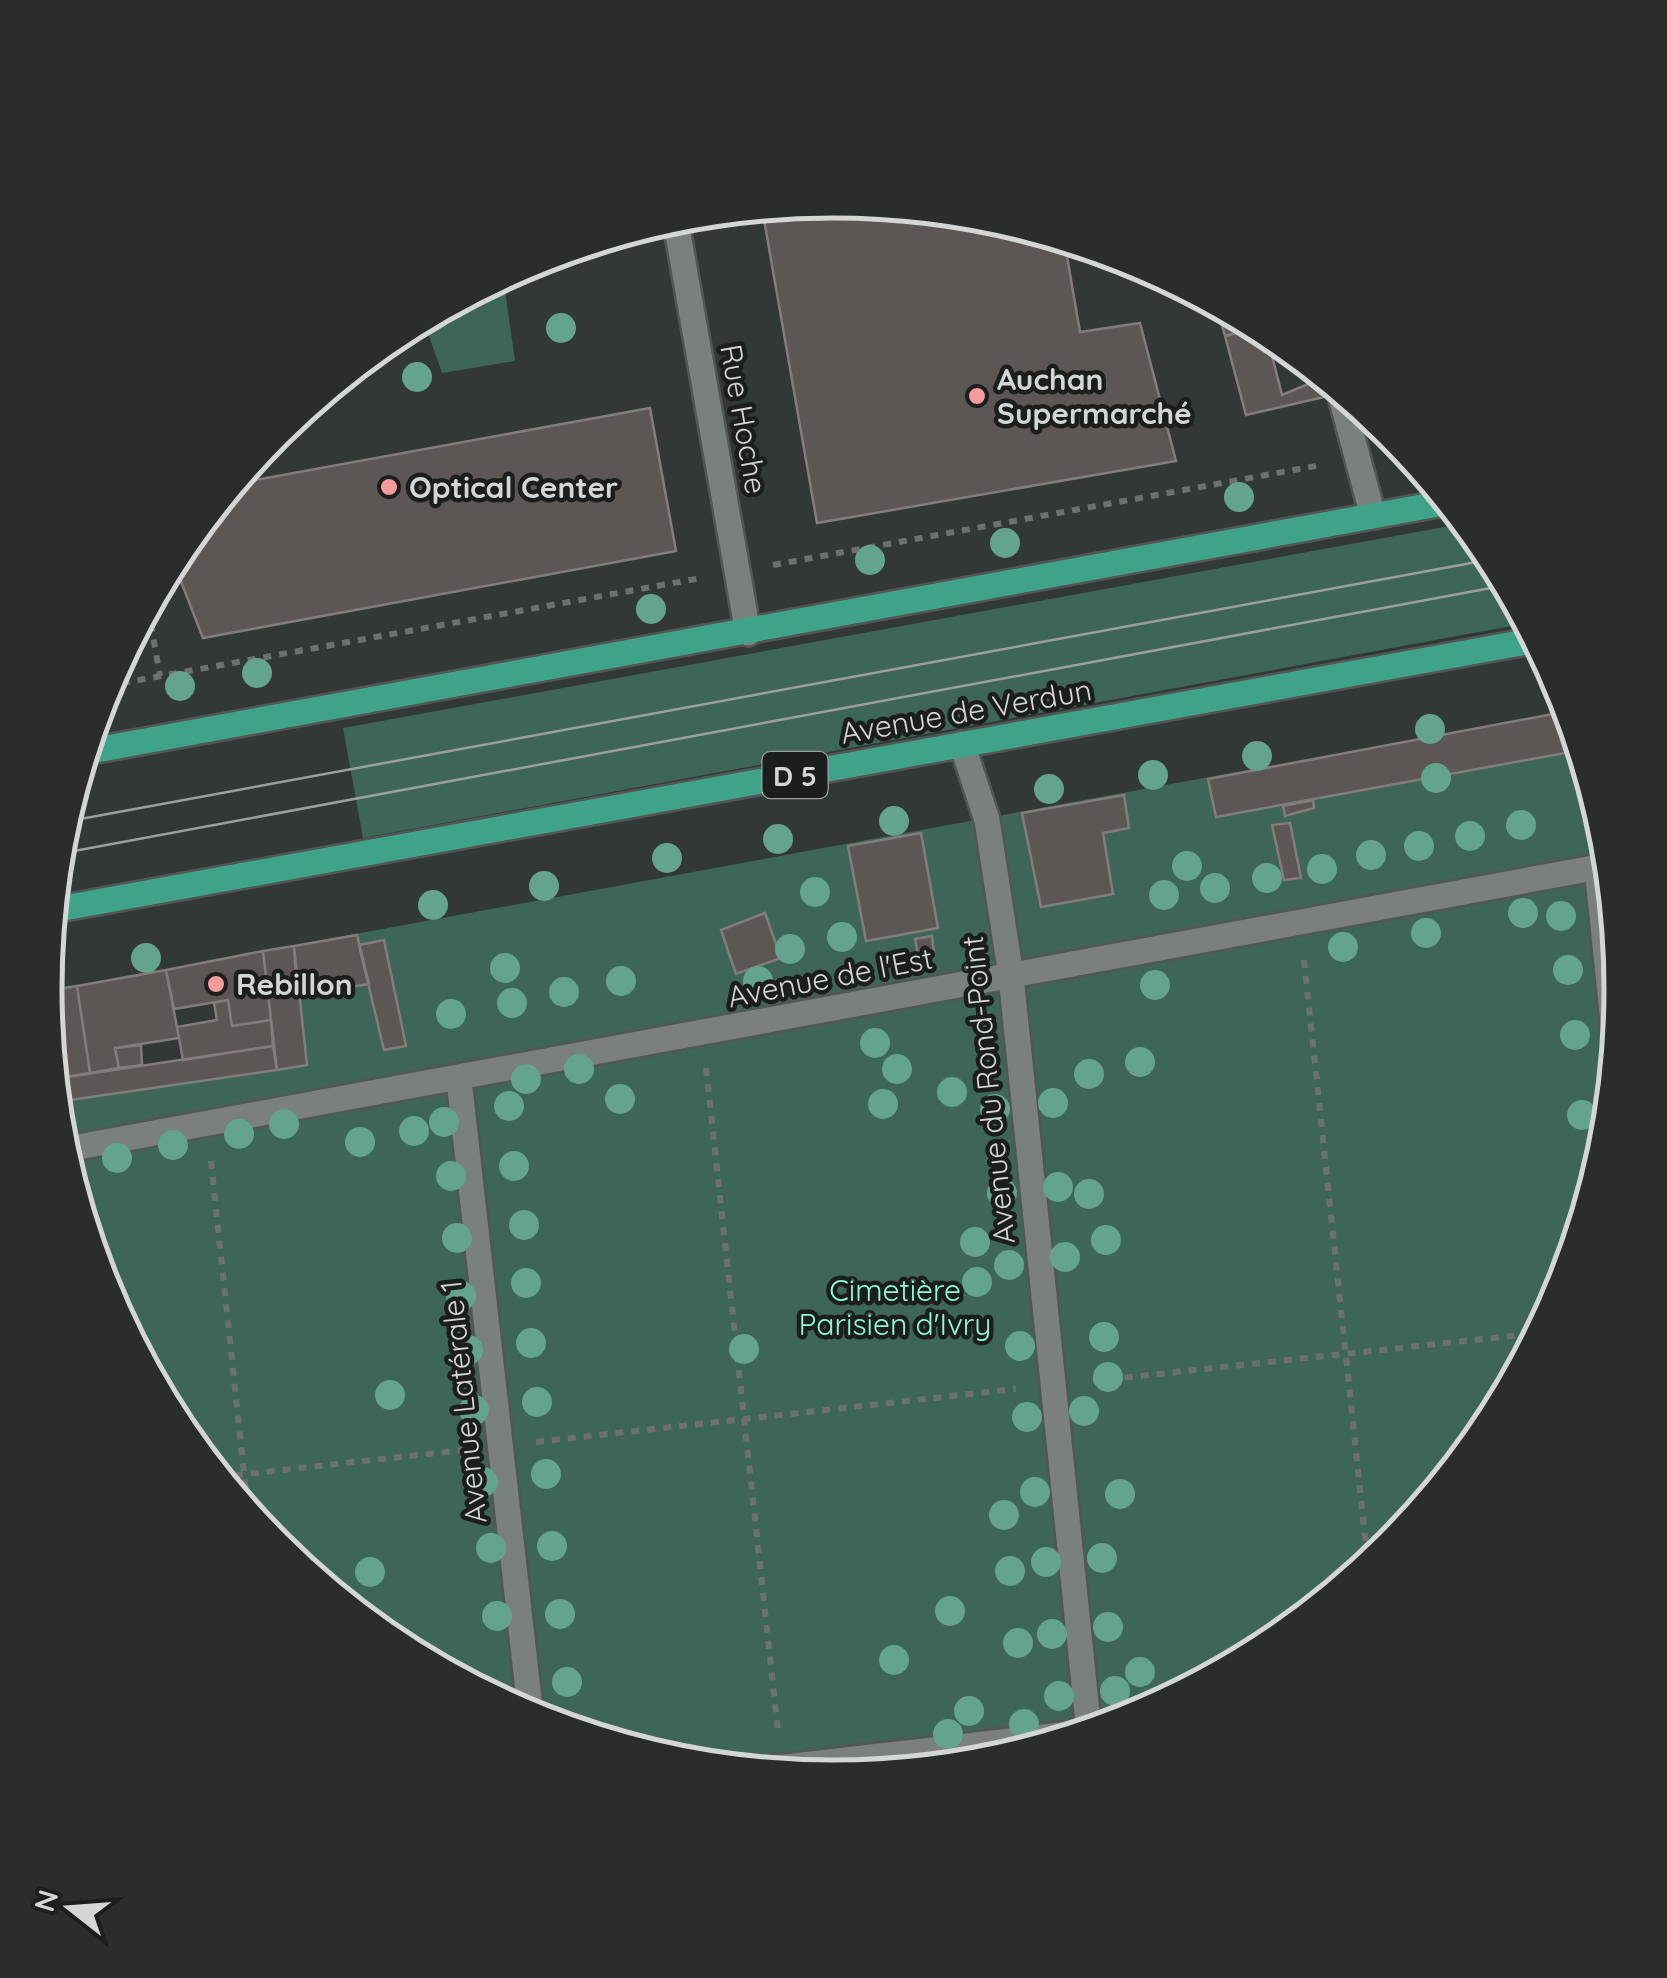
<svg xmlns="http://www.w3.org/2000/svg" width="1667" height="1978" font-family="Quicksand,sans-serif">
<style>
.green{fill:#3e6658}
.building{fill:#5c5655;stroke:#837c7c;stroke-width:2.5}
.lines{fill:none;stroke-linecap:round;stroke-linejoin:round}
.minor-casing{stroke:#525654;stroke-width:30}
.major-casing{stroke:#525654;stroke-width:30}
.path{stroke:#6c716f;stroke-width:6;stroke-dasharray:8 8;stroke-linecap:butt}
.minor{stroke:#79807d;stroke-width:25}
.major{stroke:#3fa38a;stroke-width:25}
.tram{stroke:#9b9f9e;stroke-width:2.5}
.tree{fill:#64a38e}
.poi-dot{fill:#f59b9b;stroke:#1c1e1d;stroke-width:4}
.labels{text-anchor:middle;dominant-baseline:central;stroke-width:9;stroke-linejoin:round;paint-order:stroke}
.shield{fill:#1c1e1d;stroke:#9c9f9e;stroke-width:2.5}
.shield-label{font-size:28px;font-weight:bold;fill:#d3d6d5}
.poi-label{font-size:30px;font-weight:bold;fill:#d3d6d5;stroke:#1c1e1d;text-anchor:start}
.street-label{font-size:30px;fill:#d3d6d5;stroke:#1c1e1d}
.park-label{font-size:30px;fill:#8cfad6;stroke:#1c1e1d}
.rim{fill:none;stroke:#d3d6d5;stroke-width:5}
</style>
<rect width="100%" height="100%" fill="#323836"/>
<path class="green" d="M503 276 515 361 442 373 423 319Z
M1466 523 1489 551 1528 623 363 838 343 728Z
M1569 711C1582 753 1600 797 1607 840 1623 934 1627 1054 1606 1146 1572 1296 1498 1432 1394 1543 1373 1566 1345 1584 1322 1603 1305 1617 1288 1634 1270 1646 935 1864 484 1800 230 1490 213 1470 194 1450 179 1428 112 1331 65 1196 54 1079L273 1046 263 951Z"/>
<path class="building" d="M834 201 988 216 1064 239 1080 332 1140 323 1176 461 817 523 762 208Z
M834 201 988 216 1064 239 1080 332 1140 323 1176 461 817 523 762 208Z
M1216 304 1259 327 1225 336Z
M1259 327 1274 335 1267 336 1282 395 1320 379 1324 397 1246 415 1225 336Z
M650 408 676 551 203 638 173 561 233 484Z
M1569 711 1581 750 1216 817 1208 779Z
M1124 795 1129 828 1103 833 1113 894 1041 907 1022 813Z
M1313 800 1314 808 1285 816 1283 806Z
M1290 823 1301 878 1284 880 1272 825Z
M921 833 938 928 866 941 848 846Z
M765 913 781 958 736 974 721 930Z
M357 935 369 984 297 995 294 946Z
M932 936 934 952 918 955 915 939Z
M384 940 406 1046 384 1050 359 945Z
M294 946 307 1065 277 1070 263 951Z
M263 951 271 1020 232 1026 228 1000 174 1009 166 970Z
M166 970 179 1038 115 1048 119 1068 90 1073 77 986Z
M77 986 90 1073 54 1079 45 991Z
M228 1000 232 1026 271 1020 273 1046 183 1060 177 1027 217 1020 214 1003Z
M141 1045 142 1065 119 1068 115 1048Z
M273 1046 277 1070 56 1102 54 1079Z"/>
<g class="lines">
<g class="minor-casing">
<path id="minor" d="M675 217 748 633
M1339 389 1373 516
M962 744 987 820 1011 976 1089 1732
M1597 868 1616 1051
M459 1080 531 1717
M62 1150 1610 865
M758 1770 1087 1732"/>
</g>
<g class="major-casing">
<path id="major" d="M85 752 1449 502
M53 910 1537 640"/>
</g>
<path class="path" d="M773 565 1321 465
M148 608 160 676
M106 686 701 578
M1304 960 1368 1565
M706 1068 778 1731
M211 1161 248 1512
M1093 1381 1539 1333
M536 1442 1016 1389
M219 1477 464 1450"/>
<use href="#minor" class="minor"/>
<use href="#major" class="major"/>
<path class="tram" d="M64 822 1493 559
M58 854 1507 585"/>
</g>
<g class="tree">
<circle cx="561" cy="328" r="15"/>
<circle cx="417" cy="377" r="15"/>
<circle cx="1239" cy="497" r="15"/>
<circle cx="1005" cy="543" r="15"/>
<circle cx="870" cy="560" r="15"/>
<circle cx="651" cy="609" r="15"/>
<circle cx="257" cy="673" r="15"/>
<circle cx="180" cy="686" r="15"/>
<circle cx="1430" cy="729" r="15"/>
<circle cx="1257" cy="756" r="15"/>
<circle cx="1153" cy="775" r="15"/>
<circle cx="1436" cy="778" r="15"/>
<circle cx="1049" cy="789" r="15"/>
<circle cx="894" cy="821" r="15"/>
<circle cx="1521" cy="825" r="15"/>
<circle cx="1470" cy="836" r="15"/>
<circle cx="778" cy="839" r="15"/>
<circle cx="1419" cy="846" r="15"/>
<circle cx="1371" cy="855" r="15"/>
<circle cx="667" cy="858" r="15"/>
<circle cx="1187" cy="866" r="15"/>
<circle cx="1322" cy="869" r="15"/>
<circle cx="1267" cy="878" r="15"/>
<circle cx="544" cy="886" r="15"/>
<circle cx="1215" cy="888" r="15"/>
<circle cx="815" cy="892" r="15"/>
<circle cx="1164" cy="895" r="15"/>
<circle cx="433" cy="905" r="15"/>
<circle cx="1523" cy="913" r="15"/>
<circle cx="1561" cy="916" r="15"/>
<circle cx="1426" cy="933" r="15"/>
<circle cx="842" cy="937" r="15"/>
<circle cx="1343" cy="947" r="15"/>
<circle cx="790" cy="949" r="15"/>
<circle cx="146" cy="958" r="15"/>
<circle cx="505" cy="968" r="15"/>
<circle cx="1568" cy="970" r="15"/>
<circle cx="621" cy="981" r="15"/>
<circle cx="758" cy="981" r="15"/>
<circle cx="1155" cy="985" r="15"/>
<circle cx="564" cy="992" r="15"/>
<circle cx="512" cy="1003" r="15"/>
<circle cx="451" cy="1014" r="15"/>
<circle cx="1575" cy="1035" r="15"/>
<circle cx="875" cy="1043" r="15"/>
<circle cx="1140" cy="1062" r="15"/>
<circle cx="579" cy="1069" r="15"/>
<circle cx="897" cy="1069" r="15"/>
<circle cx="1089" cy="1074" r="15"/>
<circle cx="526" cy="1079" r="15"/>
<circle cx="952" cy="1092" r="15"/>
<circle cx="620" cy="1099" r="15"/>
<circle cx="1053" cy="1103" r="15"/>
<circle cx="883" cy="1104" r="15"/>
<circle cx="509" cy="1106" r="15"/>
<circle cx="995" cy="1109" r="15"/>
<circle cx="1582" cy="1115" r="15"/>
<circle cx="444" cy="1122" r="15"/>
<circle cx="284" cy="1124" r="15"/>
<circle cx="414" cy="1131" r="15"/>
<circle cx="239" cy="1134" r="15"/>
<circle cx="360" cy="1142" r="15"/>
<circle cx="173" cy="1145" r="15"/>
<circle cx="117" cy="1158" r="15"/>
<circle cx="514" cy="1166" r="15"/>
<circle cx="451" cy="1176" r="15"/>
<circle cx="1058" cy="1187" r="15"/>
<circle cx="1002" cy="1193" r="15"/>
<circle cx="1089" cy="1194" r="15"/>
<circle cx="524" cy="1225" r="15"/>
<circle cx="457" cy="1238" r="15"/>
<circle cx="1106" cy="1240" r="15"/>
<circle cx="975" cy="1242" r="15"/>
<circle cx="1065" cy="1257" r="15"/>
<circle cx="1009" cy="1265" r="15"/>
<circle cx="977" cy="1282" r="15"/>
<circle cx="526" cy="1283" r="15"/>
<circle cx="461" cy="1296" r="15"/>
<circle cx="1104" cy="1337" r="15"/>
<circle cx="531" cy="1343" r="15"/>
<circle cx="1020" cy="1346" r="15"/>
<circle cx="744" cy="1349" r="15"/>
<circle cx="468" cy="1350" r="15"/>
<circle cx="1108" cy="1377" r="15"/>
<circle cx="390" cy="1395" r="15"/>
<circle cx="537" cy="1402" r="15"/>
<circle cx="474" cy="1410" r="15"/>
<circle cx="1084" cy="1411" r="15"/>
<circle cx="1027" cy="1417" r="15"/>
<circle cx="546" cy="1474" r="15"/>
<circle cx="483" cy="1482" r="15"/>
<circle cx="1035" cy="1492" r="15"/>
<circle cx="1120" cy="1494" r="15"/>
<circle cx="1004" cy="1515" r="15"/>
<circle cx="552" cy="1546" r="15"/>
<circle cx="491" cy="1548" r="15"/>
<circle cx="1102" cy="1558" r="15"/>
<circle cx="1046" cy="1562" r="15"/>
<circle cx="1010" cy="1571" r="15"/>
<circle cx="370" cy="1572" r="15"/>
<circle cx="950" cy="1611" r="15"/>
<circle cx="560" cy="1614" r="15"/>
<circle cx="497" cy="1616" r="15"/>
<circle cx="1108" cy="1627" r="15"/>
<circle cx="1052" cy="1634" r="15"/>
<circle cx="1018" cy="1643" r="15"/>
<circle cx="894" cy="1660" r="15"/>
<circle cx="1140" cy="1672" r="15"/>
<circle cx="567" cy="1682" r="15"/>
<circle cx="1115" cy="1691" r="15"/>
<circle cx="1059" cy="1696" r="15"/>
<circle cx="969" cy="1711" r="15"/>
<circle cx="1024" cy="1724" r="15"/>
<circle cx="948" cy="1734" r="15"/>
</g>
<g class="poi-dot">
<circle cx="977" cy="396" r="10"/>
<circle cx="389" cy="487" r="10"/>
<circle cx="216" cy="984" r="10"/>
</g>
<g class="labels">
<rect class="shield" x="762.5" y="752" width="65" height="46" rx="8"/>
<g class="shield-label">
<text x="795" y="775">D 5</text>
</g>
<g class="poi-label">
<text x="997" y="379">Auchan<tspan x="997" dy="34">Supermarché</tspan></text>
<text x="409" y="487">Optical Center</text>
<text x="236" y="984">Rebillon</text>
</g>
<g class="street-label">
<text transform="translate(744 419) rotate(80)">Rue Hoche</text>
<text transform="translate(966 711) rotate(-10)">Avenue de Verdun</text>
<text transform="translate(830 977) rotate(-11)">Avenue de l'Est</text>
<text transform="translate(988 1090) rotate(-96)">Avenue du Rond-Point</text>
<text transform="translate(463 1402) rotate(-96)">Avenue Latérale 1</text>
</g>
<g class="park-label">
<text x="895" y="1290">Cimetière<tspan x="895" dy="34">Parisien d'Ivry</tspan></text>
</g>
</g>
<path d="M0 0H1667V1978H0ZM62 989a771 771 0 1 1 1542 0a771 771 0 1 1-1542 0Z" fill="#2b2d2c" fill-rule="evenodd"/>
<path class="rim" d="M62 989a771 771 0 1 1 1542 0a771 771 0 1 1-1542 0Z"/>
<g transform="translate(70 1908) rotate(287)" stroke="#1c1e1d" stroke-width="8" paint-order="stroke">
<path d="M0-8L18 38L0 25L-18 38Z" fill="#d3d6d5"/>
<text y="-15" font-size="28" font-weight="bold" text-anchor="middle" fill="#d3d6d5">N</text>
</g>
</svg>
